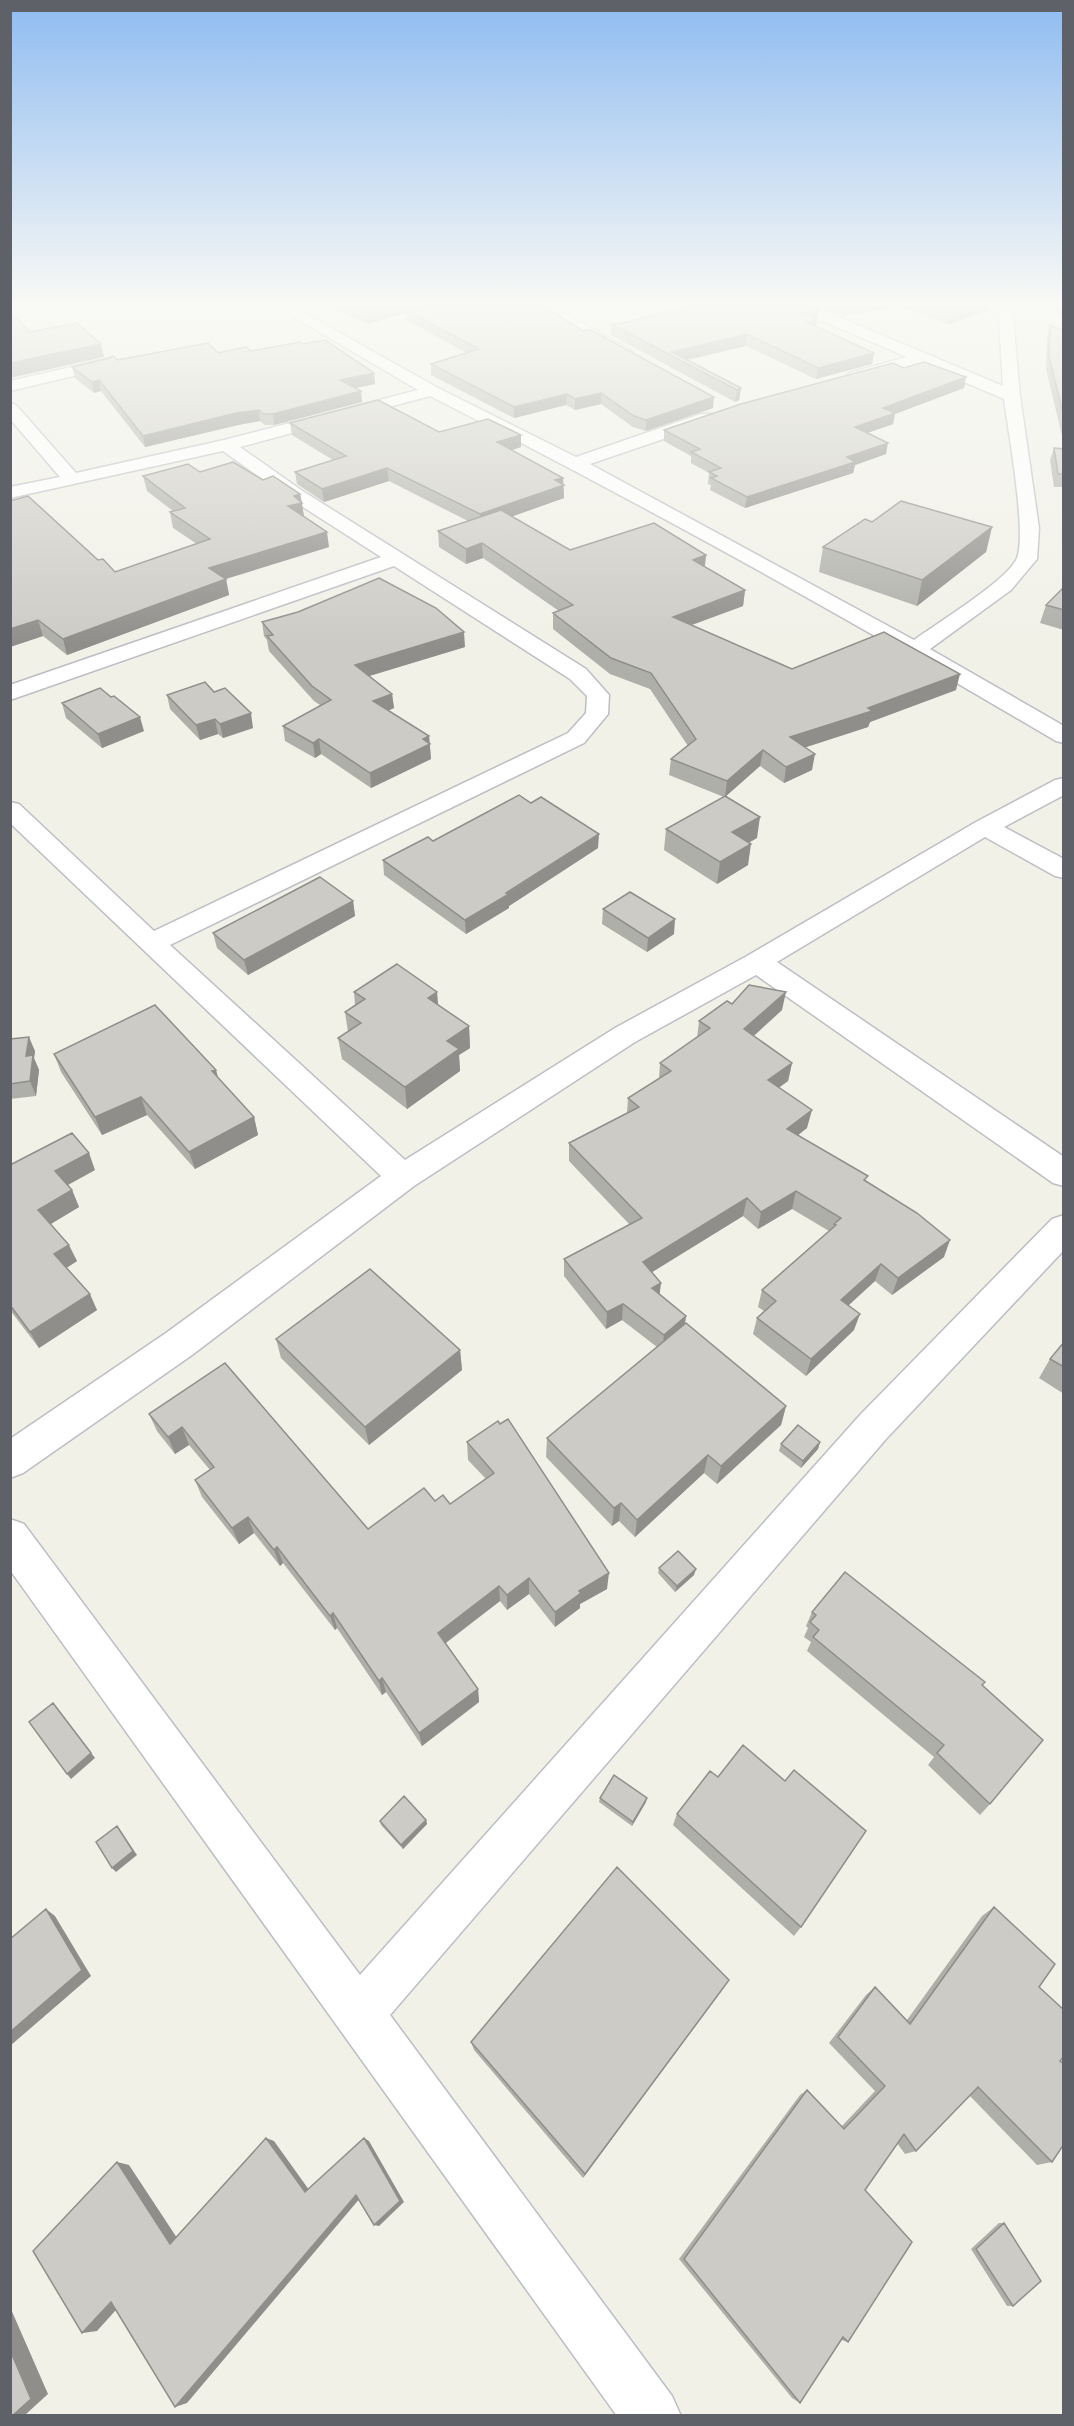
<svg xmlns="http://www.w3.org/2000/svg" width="1074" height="2426" font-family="Signika,sans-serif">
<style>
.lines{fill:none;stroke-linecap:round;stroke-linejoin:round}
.minor-casing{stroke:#bcbec3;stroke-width:3}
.minor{fill:#fff;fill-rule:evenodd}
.wall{fill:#afafa9}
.shaded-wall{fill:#8f8e8a}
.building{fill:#cccbc5;stroke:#8f8e8a;stroke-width:1.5}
</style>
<rect width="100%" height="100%" fill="#f1f1e8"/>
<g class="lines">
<g class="minor-casing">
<path id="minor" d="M275 306H292L438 388 576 457 701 414H713L715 418 713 422 590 464 914 640C936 624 1008 580 1017 558 1027 533 1008 430 1004 399L920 363 855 381 849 379 847 376 849 373 907 357 795 309 793 306H812L1003 386 998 306H1012L1020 396 1039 528 1037 559 1011 590 930 649 1064 726V743L1056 741C851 620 643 504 430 396L240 447 301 490 586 669 609 695 608 714 584 743 170 945 405 1160 615 1028 747 956 976 822 1055 780 1064 778V795L1004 827 1064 859V878L1055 876 985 837 777 962 1064 1157V1186L1053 1183 756 975 635 1042 414 1186 192 1355 23 1473 10 1478V1439L166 1333 381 1176 10 823V802L19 804 154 931 568 733 586 713 587 696 570 679 394 566 10 700V685L381 557 289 498 223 451 10 498V487L60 477 10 419V403L16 405 76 473 224 440 418 390Z
M535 306H552L632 351 629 354H619Z
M106 359 111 361 114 364 111 367 10 391V381Z
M1064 1215V1250L886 1439 390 2015 672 2396 681 2416H617L10 1570V1519L24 1524 360 1975 860 1415 1052 1219Z"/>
</g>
<use href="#minor" class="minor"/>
</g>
<path class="wall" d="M325 306H411L412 309 583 331 713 408 646 431 633 427 601 404 575 410 566 405 514 418 431 375V364L467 353 406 320V313L368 324Z
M689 306H809L819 310 816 326 874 353 872 364 816 379 746 346 687 360 741 388 739 400 735 402 611 335V324H618L691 306Z
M817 306H990L989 310 949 324 898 307 843 316Z
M1048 306H1064V318Z
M1050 325 1064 331V444L1046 369 1047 336Z
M303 344 374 373 375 384 354 388 362 402 274 425H265L260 421 238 425 145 447 101 391 94 393 75 378 72 367 117 360 251 351Z
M904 368 966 377 964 388 895 414 893 424 867 433 886 454 855 465 853 473 745 508 710 490 711 485 708 484 709 473 691 463V456L664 441V430Z
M290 423 439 432 521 435V447L512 450 563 478 564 498 512 516 570 550 706 555 705 567 745 590 743 606 692 625 792 669 956 690 870 722 868 727 806 747 812 770 784 783 760 766 726 796 757 838 749 842 748 865 717 884 664 850 666 829 724 797 669 775 671 759 688 746 650 689 610 674 553 629V613L559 611 483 558 466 564 439 547 438 531 468 521 389 481 324 502 297 484 295 472 333 460 292 435Z
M1054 448 1064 449V487H1054L1050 460Z
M200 472 263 480 300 494 304 516 329 547 226 579 229 595 67 655 43 636 10 647 98 560 115 572 197 544 173 528 170 512 173 511 147 491 143 476Z
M872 522 992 527 986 552 917 606 819 572 823 547Z
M1064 587V630L1040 623 1046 605Z
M262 622 465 647 369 676 392 694 394 708 388 711 429 736 431 759 371 788 321 754 315 758 285 741 283 726 320 705 314 701 269 651 267 640 264 636Z
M214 692 253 728 223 738 218 734 200 740 170 709 167 695Z
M62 703 144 731 102 748 66 718Z
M433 841 598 848 509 906V908L466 934 384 875 383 860Z
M353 901 355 916 248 975 217 948 213 933Z
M603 909 674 934 647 952 602 924Z
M354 992 439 1005 469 1026 470 1048 459 1055 460 1071 407 1109 342 1059 338 1038 348 1032 345 1012 355 1005Z
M732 1004 782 1010 754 1036 792 1063 788 1081 779 1087 807 1128 798 1135 866 1181 944 1257 892 1295 875 1281 848 1305 854 1330 806 1376 753 1334 757 1318 764 1311 758 1307 762 1290 829 1231 792 1209 758 1229 743 1216 652 1272 660 1295 686 1316 685 1324 786 1406 781 1425 717 1484 704 1473 635 1537 619 1521 612 1526 546 1457 547 1438 657 1347 622 1320 606 1329 564 1276V1259L630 1225 569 1161V1143L627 1113 628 1098 659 1079 660 1063 697 1038 699 1021Z
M10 1039 35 1051 34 1058 39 1070 36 1096 10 1099Z
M54 1054 218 1078 254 1117 258 1135 195 1169 147 1115 102 1135 61 1072Z
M10 1165 95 1170 68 1185 72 1190 79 1207 50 1224 77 1261 66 1268 97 1310 39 1348 10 1310Z
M276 1339 460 1350 462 1370 369 1445 281 1358Z
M1064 1342V1394L1039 1378 1050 1359Z
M225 1363 368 1529 435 1501 450 1504 486 1479 468 1460 467 1442 607 1589 580 1604V1608L555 1627 529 1594 507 1610 500 1601 446 1643 478 1689 479 1702 422 1746 386 1692 382 1695 337 1628 335 1630 283 1563 280 1566 254 1533 239 1544 202 1497 195 1480 210 1470 189 1445 175 1454 157 1431 149 1414Z
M820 1442 818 1449 801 1468 779 1451 781 1444Z
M659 1568 694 1575 675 1592 658 1573Z
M812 1612 982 1685 990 1804 980 1815 928 1765 934 1757 807 1651 811 1642 804 1637 808 1628 806 1626Z
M600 1798 646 1802 632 1826 599 1802Z
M677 1814 801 1927 794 1936 673 1825Z
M426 1820 427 1824 403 1849 381 1825 380 1821Z
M994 1907 1039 1987 1060 2061 1052 2162 1037 2165 970 2096 916 2151 905 2154 897 2143 865 2190 848 2342 841 2340 800 2403 792 2398 679 2259 800 2095 807 2090 841 2127 875 2091 829 2043 866 1995 875 1987 907 2020 982 1916Z
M722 1990 583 2178 474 2050 471 2042Z
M999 2223H1004L1013 2306H1007L971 2249Z"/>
<path class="shaded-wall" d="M385 306H411L412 311 405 310 406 313 368 324 367 311Z
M844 306H898V307L843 316Z
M971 306H990L989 310 949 324 951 312Z
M819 310 815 330 805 333 801 313Z
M747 334 746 346 682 361 672 352Z
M101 344 104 357 10 378V363Z
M874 353 872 364 816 379 818 368Z
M374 373 375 384 341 391 340 380Z
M966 377 964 388 895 414 893 424 853 438 855 427 883 408Z
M99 380 101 391 94 393 92 382Z
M741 388 739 400 735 402 737 390Z
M361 391 362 402 274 425 273 414Z
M601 393V404L575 410V399Z
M567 394 566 405 514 418V407Z
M714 397 713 408 646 431V420Z
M259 410 260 421 238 425 145 447 143 436 236 413Z
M521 435V447L497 455V442Z
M888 443 886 454 855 465 853 473 745 508 747 497 847 457Z
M387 468 389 481 324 502 322 489Z
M563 478 564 498 480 528V514L555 480Z
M300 494 302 503 304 518 288 506 294 496Z
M992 527 986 552 917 606 922 580Z
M327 532 329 547 212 583 209 568Z
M482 543 483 558 466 564V549Z
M706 555 704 570 693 560Z
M226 579 229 595 67 655 63 639Z
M745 590 743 606 672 632 673 617Z
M38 620 43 636 10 647V629Z
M464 632 465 647 356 680 355 665Z
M960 674 956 690 870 722 868 727 788 753 790 737Z
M392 694 394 708 375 716 373 701Z
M251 713 253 728 223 738 220 724Z
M140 717 144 731 102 748 98 734Z
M215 719 218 734 200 740 196 725Z
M429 736 431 759 371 788 370 773Z
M319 739 321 754 315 758 313 743Z
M763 750 760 766 725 797 727 781Z
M815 754 812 770 784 783 786 767Z
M760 817 757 838 729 854 732 832Z
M599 834 598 848 509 906V908L466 934 465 920Z
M751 844 748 865 717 884 720 862Z
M353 901 355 916 248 975 244 960Z
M675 919 674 934 647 952 648 938Z
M437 992 439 1013 428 998Z
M786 992 782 1010 741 1047 744 1029Z
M469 1026 470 1048 459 1055 460 1071 407 1109 405 1087 447 1041Z
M29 1037 35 1051 34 1058 39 1070 36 1096 30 1081 26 1056Z
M792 1063 788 1081 765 1098 768 1080Z
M216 1070 221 1088 212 1071Z
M141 1097 147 1115 102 1135 95 1117Z
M812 1110 807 1128 783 1147 787 1129Z
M254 1117 258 1135 195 1169 189 1152Z
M89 1153 95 1170 62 1188 55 1171Z
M72 1190 79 1207 46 1227 38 1210Z
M796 1191 792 1209 758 1229 761 1212Z
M747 1198 743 1216 641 1279 643 1262Z
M950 1240 944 1257 892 1295 898 1278Z
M69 1245 77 1261 62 1271 54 1254Z
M881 1264 875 1281 836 1317 841 1300Z
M661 1283 659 1300 652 1288Z
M90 1294 97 1310 39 1348 30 1332Z
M623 1304 622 1320 606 1329 607 1312Z
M860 1314 854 1330 806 1376 811 1359Z
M686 1316 683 1332 662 1352 664 1335Z
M460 1350 462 1370 369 1445 365 1427Z
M786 1406 781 1425 717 1484 721 1466Z
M182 1427 189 1445 175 1454 168 1437Z
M820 1442 818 1449 801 1468 803 1461Z
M708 1455 704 1473 635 1537 637 1520Z
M621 1503 619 1521 612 1526 614 1508Z
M248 1517 254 1533 239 1544 232 1528Z
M277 1547 283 1563 280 1566 274 1550Z
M696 1569 694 1575 675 1592 677 1586Z
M609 1573 607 1589 580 1604V1608L555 1627V1612L579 1591Z
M529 1578V1594L507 1610V1595Z
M499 1586 500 1601 440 1647 438 1633Z
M333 1613 337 1628 335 1630 330 1616Z
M382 1678 386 1692 382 1695 379 1681Z
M478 1689 479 1702 422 1746 419 1733Z
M57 1708 95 1758 71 1779 67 1774Z
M647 1798 646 1802 632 1826 633 1822Z
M426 1820 427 1824 403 1849 401 1845Z
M117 1826 120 1830 137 1855 116 1872 112 1868Z
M46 1909 55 1916 91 1976 10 2046V2032Z
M729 1980 722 1990 583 2178 585 2174Z
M266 2138 274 2141 312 2194 305 2192Z
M364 2138 369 2141 404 2202 379 2226 374 2225Z
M117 2162 129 2165 181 2244H170Z
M356 2195 361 2197 187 2403 175 2407Z
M124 2301 97 2331 82 2333 111 2302Z
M10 2307 48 2394 25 2415H13L10 2350Z"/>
<path class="building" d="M354 306H385L367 311Z
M427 306H544L583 331 589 329 714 397 646 420 634 416 601 393 575 399 567 394 514 407 431 364 479 349 405 310Z
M694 306H809L819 310 801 313 817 319 806 322 874 353 818 368 747 334 672 352 741 388 737 390 611 324H618Z
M931 306H971L951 312Z
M10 312 30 332 77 323 101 344 10 363Z
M1050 325 1064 331V417L1049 357Z
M325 340 374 373 340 380 361 391 273 414H263L259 410 236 413 143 436 99 380 92 382 72 367 109 358 113 356 117 360 208 343 218 353 246 347 251 351 300 342 303 344Z
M924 362 966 377 883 408 895 413 855 427 888 443 847 457 855 462 747 497 711 478 717 476 709 472 721 468 691 452 700 449 664 430 741 404 893 363 904 368Z
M378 400 439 432 488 419 521 435 497 442 563 478 555 480 564 485 480 514 387 468 322 489 295 472 346 456 290 423Z
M1054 448 1064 449V474H1058Z
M233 462 263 480 273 476 300 494 294 496 302 503 288 506 327 532 209 568 226 579 63 639 38 620 10 629V501L28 496 98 560 103 559 115 572 210 539 170 512 185 508 143 476 188 464 200 472Z
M901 501 992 527 922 580 823 547 865 519 872 522Z
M501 510 570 550 654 523 706 555 693 560 745 590 673 617 792 669 884 632 960 674 868 708 872 711 790 737 815 754 786 767 763 750 727 781 671 759 696 739 651 673 611 658 553 613 573 605 482 543 466 549 438 531Z
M379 578 436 608 464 632 355 665 392 694 373 701 429 736 423 739 430 744 370 773 319 739 313 743 283 726 331 700 312 686 267 636 273 635 262 622 298 612Z
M1064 587V610L1046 605Z
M205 682 214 692 225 688 251 713 220 724 215 719 196 725 167 695Z
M100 688 111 697 114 696 140 717 98 734 62 703Z
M519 795 531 803 541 797 599 834 506 893 509 894 465 920 383 860 428 837 433 841Z
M725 796 760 817 732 832 751 844 720 862 666 829Z
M320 877 353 901 244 960 213 933Z
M630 892 675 919 648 938 603 909Z
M397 964 437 992 428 998 469 1026 447 1041 459 1049 405 1087 338 1038 361 1023 345 1012 365 999 354 992Z
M749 985 786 992 744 1029 792 1063 768 1080 812 1110 787 1129 868 1176 864 1180 917 1213 950 1240 898 1278 881 1264 841 1300 860 1314 811 1359 757 1318 776 1301 762 1290 836 1225 834 1224 841 1218 796 1191 761 1212 747 1198 643 1262 661 1283 652 1288 686 1316 664 1335 623 1304 607 1312 564 1259 642 1218 569 1143 639 1107 628 1098 671 1071 660 1063 710 1028 699 1021 727 1001 732 1004Z
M155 1005 216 1070 212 1071 254 1117 189 1152 141 1097 95 1117 54 1054Z
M29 1037 26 1056 33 1055 30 1081 10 1084V1039Z
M72 1133 89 1153 55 1171 72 1190 38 1210 69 1245 54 1254 90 1294 30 1332 10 1305V1165Z
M370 1269 460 1350 365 1427 276 1339Z
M686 1323 786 1406 721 1466 708 1455 637 1520 621 1503 614 1508 547 1438Z
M1064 1342V1367L1050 1359Z
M225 1363 368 1529 424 1488 435 1501 443 1495 450 1504 494 1473 467 1442 498 1421 500 1424 508 1419 609 1573 579 1591 581 1593 555 1612 529 1578 507 1595 499 1586 438 1633 478 1689 419 1733 382 1678 379 1681 333 1613 330 1616 277 1547 274 1550 248 1517 232 1528 195 1480 214 1467 182 1427 168 1437 149 1414Z
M798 1425 820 1442 803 1461 781 1444Z
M678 1551 696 1569 677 1586 659 1568Z
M845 1572 985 1682 982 1685 1043 1740 990 1804 937 1753 944 1745 813 1637 819 1630 810 1622 816 1615 812 1612Z
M53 1703 91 1753 67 1774 29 1722Z
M743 1745 785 1781 794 1770 866 1831 801 1927 677 1814 710 1771 718 1777Z
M614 1775 647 1798 633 1822 600 1798Z
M404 1796 426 1820 401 1845 380 1821Z
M117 1826 133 1851 112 1868 96 1842Z
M617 1867 729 1980 585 2174 471 2042Z
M994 1907 1055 1964 1039 1987 1064 2010V2056L1060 2061 1064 2064V2144L1052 2162 978 2087 916 2151 904 2134 865 2190 912 2242 848 2342 843 2337 800 2403 684 2259 807 2090 844 2129 885 2086 838 2037 875 1987 910 2024Z
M46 1909 82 1970 10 2032V1939Z
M266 2138 305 2192 364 2138 400 2201 374 2225 356 2195 175 2407 111 2302 82 2333 33 2251 117 2162 170 2244Z
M1004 2223 1041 2281 1013 2306 976 2249Z
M10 2350 31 2399 13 2415H10Z"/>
<linearGradient id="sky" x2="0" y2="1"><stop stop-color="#8fbcf1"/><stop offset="0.47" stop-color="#f9f9f5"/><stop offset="1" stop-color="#f9f9f5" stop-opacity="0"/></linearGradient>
<rect width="1074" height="645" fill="url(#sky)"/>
<rect width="1074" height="2426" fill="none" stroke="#5f6168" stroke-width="24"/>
</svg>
